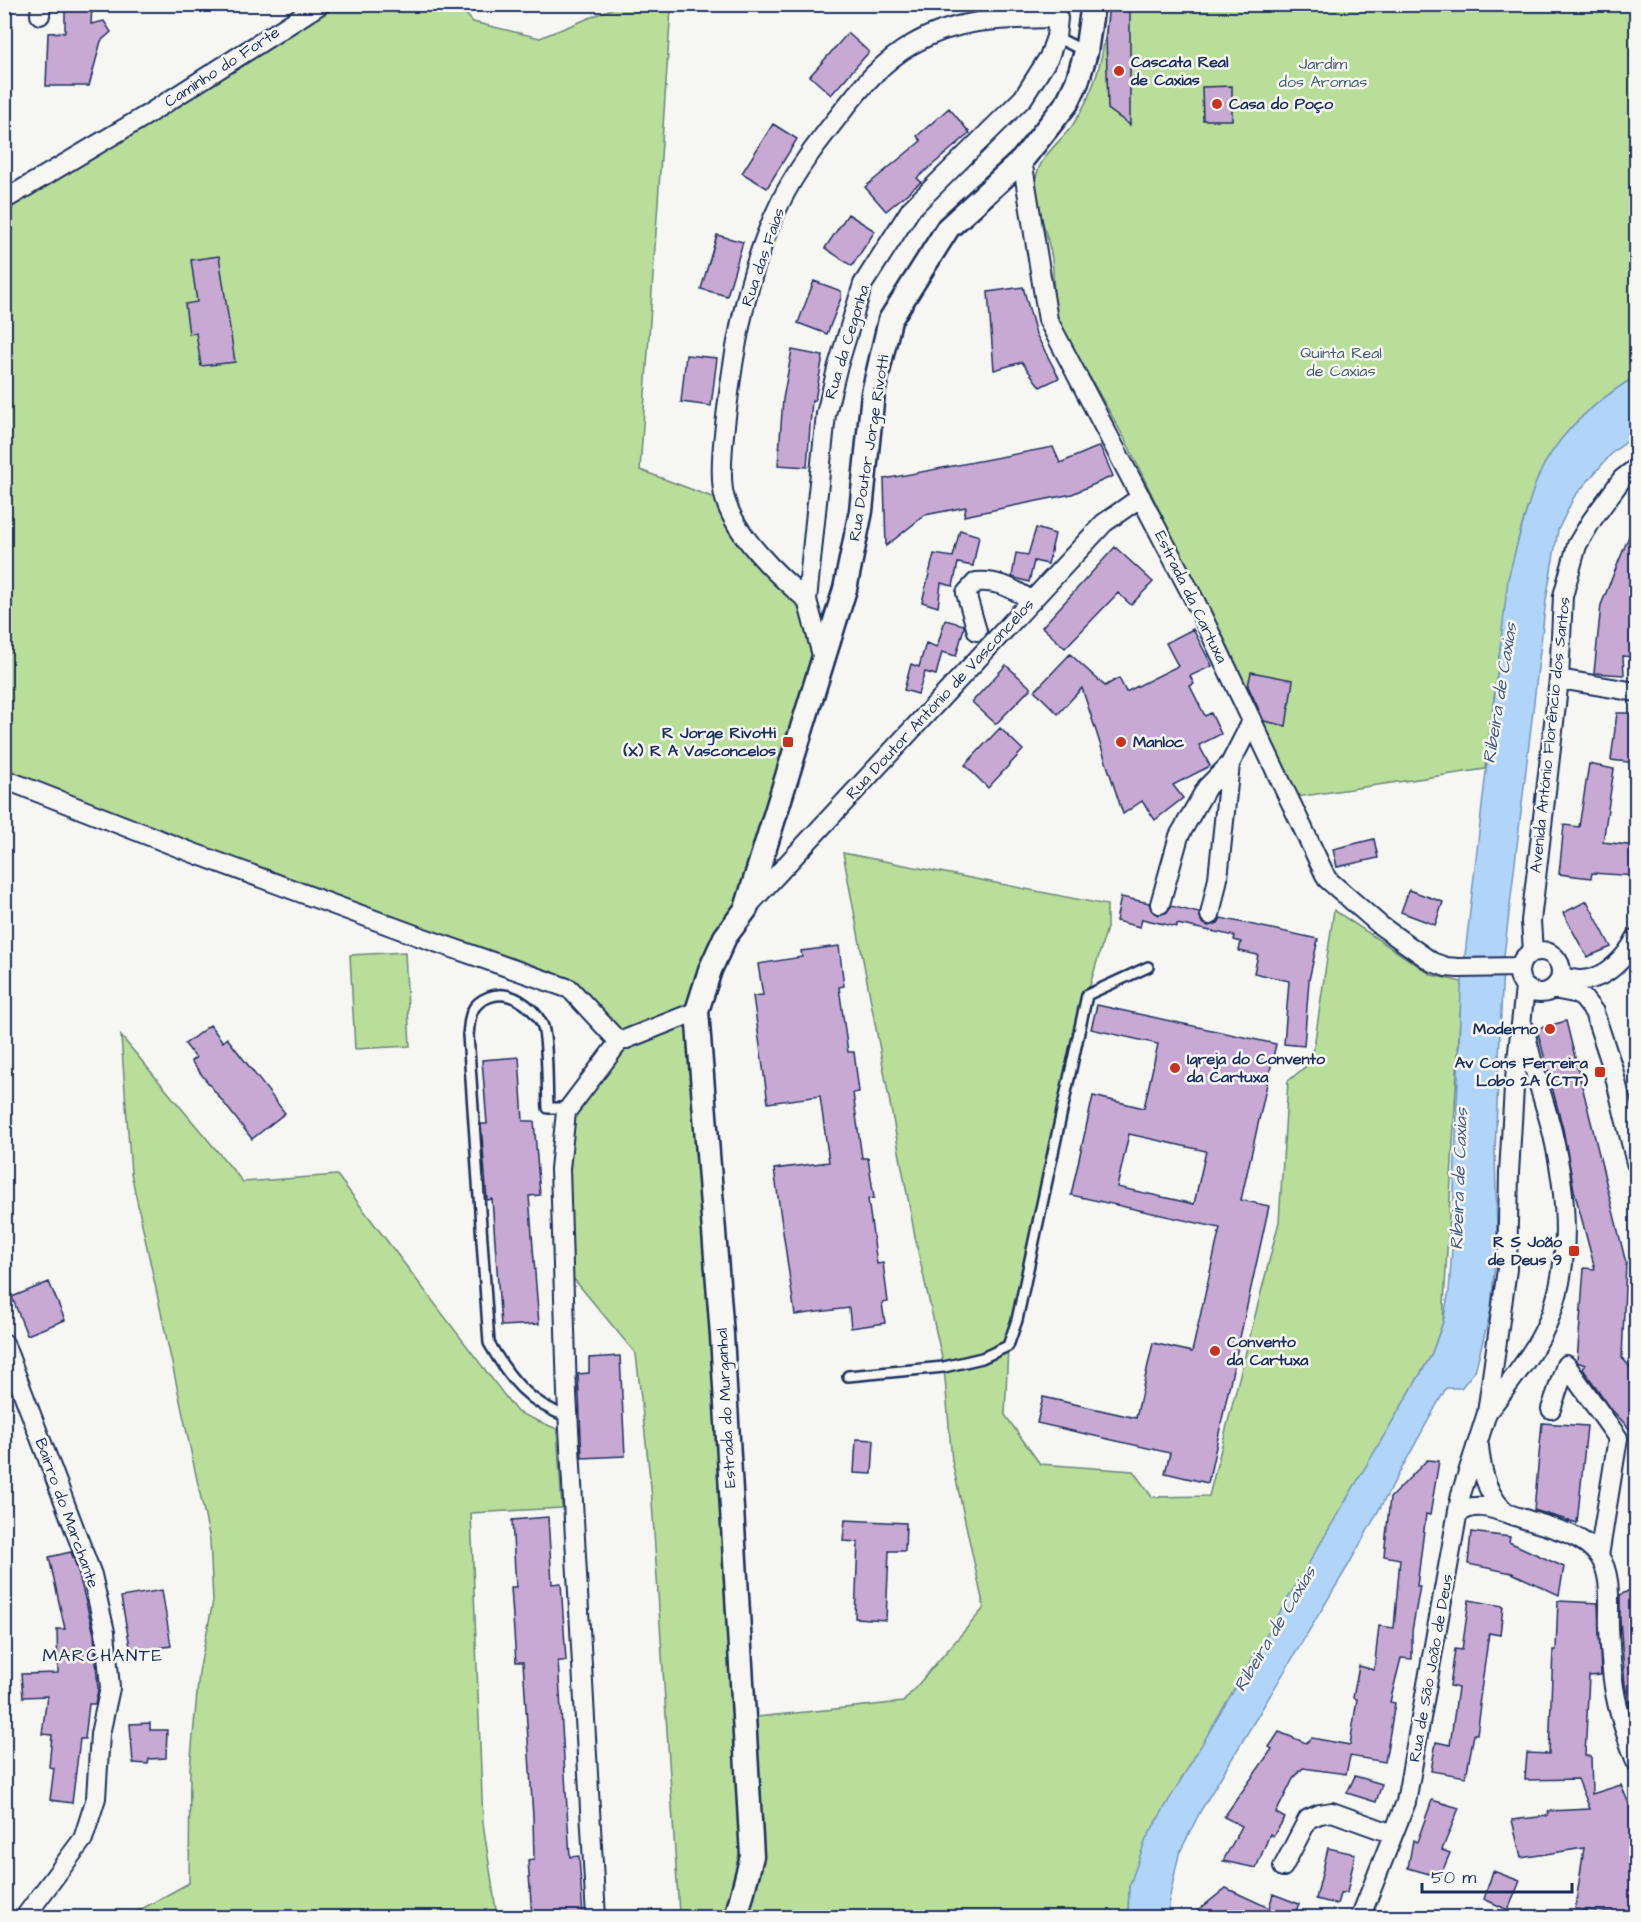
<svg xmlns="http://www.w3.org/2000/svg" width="1641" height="1922" font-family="'Architects Daughter',sans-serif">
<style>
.green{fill:#b9de99;stroke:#6a867c;stroke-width:1.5}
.water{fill:#b1d5f9;stroke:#7593bb;stroke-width:1.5}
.building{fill:#c8a9d4;stroke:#1b2f5e;stroke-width:1.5;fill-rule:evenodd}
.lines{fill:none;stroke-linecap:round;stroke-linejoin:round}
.service-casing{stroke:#1b2f5e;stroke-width:14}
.minor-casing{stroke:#1b2f5e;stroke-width:22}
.tertiary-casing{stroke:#1b2f5e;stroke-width:27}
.service{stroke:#f6f6f2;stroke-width:9}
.minor{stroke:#f6f6f2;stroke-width:18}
.tertiary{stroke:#f6f6f2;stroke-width:22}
.poi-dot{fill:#c8321e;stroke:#f6f6f2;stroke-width:2}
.labels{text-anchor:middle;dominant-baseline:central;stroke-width:5;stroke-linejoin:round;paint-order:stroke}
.poi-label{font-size:16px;font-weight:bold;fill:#1b2f5e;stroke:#f6f6f2;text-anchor:start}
.park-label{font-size:16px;fill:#425b6d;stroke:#f6f6f2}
.street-label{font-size:16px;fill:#1b2f5e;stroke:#f6f6f2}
.water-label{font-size:18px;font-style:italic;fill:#405885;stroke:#f6f6f2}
.neighbourhood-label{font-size:18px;letter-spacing:1.5px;fill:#1b2f5e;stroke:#f6f6f2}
</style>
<rect width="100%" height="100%" fill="#f6f6f2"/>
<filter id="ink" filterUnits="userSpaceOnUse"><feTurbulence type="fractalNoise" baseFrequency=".0167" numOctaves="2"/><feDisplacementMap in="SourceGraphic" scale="12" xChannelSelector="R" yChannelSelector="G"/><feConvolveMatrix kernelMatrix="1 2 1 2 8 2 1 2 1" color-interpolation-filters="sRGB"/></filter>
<g filter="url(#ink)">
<path class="green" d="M320 5H458L473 22 540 38 621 5H722V9L671 8 640 470 717 499 829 639 746 909 697 1011 752 1848 757 1717 903 1702 984 1608 952 1461 944 1367 917 1247 843 853 1107 905V928L1087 995 1008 1346 1005 1415 1040 1464 1133 1471 1152 1497 1209 1496 1279 1222 1288 1081 1312 1061 1334 910 1432 975 1462 982 1443 1322 1431 1356 1235 1691 1129 1887 1128 1917H647L679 1913 651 1487 636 1354 563 1266 566 1112 619 1042 570 989 5 779V201Z
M1109 5H1636V376C1600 399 1556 437 1539 477 1515 533 1507 591 1500 651 1495 690 1490 730 1485 769L1297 797 1126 441 1061 326C1051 305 1055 282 1052 259 1048 234 1034 203 1036 178 1039 157 1060 142 1072 126 1098 88 1105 49 1109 5Z
M405 952 410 1046 355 1049 350 955Z
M121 1036 243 1182 337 1175 517 1412 557 1429 562 1508 471 1513 483 1823 497 1917H127L189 1883 190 1768 199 1672 213 1601 210 1540 131 1173Z"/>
<path class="water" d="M1636 376V435L1613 452 1574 497 1558 530 1546 600 1503 964 1495 1151 1497 1235 1491 1310 1475 1371 1461 1388H1446L1348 1566 1201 1810 1179 1854 1169 1900V1917L1128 1918 1129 1887 1146 1839 1431 1356 1443 1322 1449 1291 1452 1249 1461 990 1508 579C1517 545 1525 510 1538 477 1557 433 1597 400 1636 376Z"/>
<path class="building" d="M1109 4H1130V125L1108 109 1106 33Z
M92 7 91 24 104 21 111 32 101 41 89 86H46L48 33 65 32V8Z
M848 33 869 52 831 95 810 76Z
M1232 86V120H1203L1202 87Z
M949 108 970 133 917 178 921 182 886 211 865 187 921 141 917 136Z
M773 124 797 139 767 188 742 173Z
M848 214 875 231 852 266 825 248Z
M717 235 743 242 727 296 701 289Z
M219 256 235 362 201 366 196 333 189 334 185 304 197 302 191 260Z
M814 281 841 291V298L827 334 798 323Z
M1023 287 1036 334 1059 378 1040 387 1022 362 994 370 988 292Z
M792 350 823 356 815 400H812L807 467 778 465 783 399Z
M686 355 717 358 711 406 681 402Z
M1100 446 1113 476 1072 494 964 516 966 507 925 515 886 546 884 479 1053 447 1060 463Z
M1636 519V602L1632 657 1623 656 1624 675 1594 673 1601 605Z
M1036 528 1055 534 1048 564 1034 561 1029 582 1012 577 1016 553 1028 555Z
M960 530 979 536 973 566 958 563 953 586 941 583 938 607 922 602 934 554 953 557Z
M1115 547 1153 582 1131 605 1118 593 1065 648 1042 627Z
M945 620 964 625V628L956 656 942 652 936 675 925 672 918 694 904 690 911 664 919 667 926 643 937 647Z
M1193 629 1212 666 1190 676 1194 684 1190 686 1205 716 1211 713 1221 734 1199 745 1210 766 1173 785 1183 798 1155 820 1142 801 1123 814 1082 688 1058 714 1035 691 1070 654 1105 686 1119 678 1126 692 1178 666 1166 643Z
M1006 665 1031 688 996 724 972 702Z
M1251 672 1293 680 1286 726 1264 721 1248 686Z
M1617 713H1636V763L1611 760Z
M1000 728 1023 750 988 788 965 765Z
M1589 764 1614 769 1603 842 1636 846V876L1592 873 1591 878 1559 874 1564 825 1579 827Z
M1374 839 1378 858 1337 867 1333 849Z
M1409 890 1443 902 1435 925 1401 912Z
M1121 897 1149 903 1152 911 1158 915 1167 912 1171 906 1199 913 1202 923 1208 926 1218 923 1221 918 1318 939 1309 980 1304 1046 1284 1044 1289 981 1254 973 1258 955 1239 951 1241 942 1234 940 1235 936 1177 924V927L1142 919 1140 927 1116 921Z
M1587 901 1611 947 1587 957 1563 913Z
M839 946 844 986 839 987 848 1052H854L859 1092 853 1093 862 1158H868L874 1198 868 1199 877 1264 883 1263 888 1302 882 1303 885 1323 851 1328 849 1308 795 1315 774 1169 829 1162 820 1096 768 1103 753 996 763 995 758 964 802 957 801 951Z
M1097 1005 1276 1044 1241 1200 1269 1206 1208 1483 1165 1473 1170 1453 1037 1423 1043 1397 1136 1418 1153 1343 1192 1352 1220 1228 1071 1195 1093 1096 1144 1108 1158 1044 1091 1029ZM1129 1134 1206 1151 1194 1204 1117 1187Z
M1566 1021 1626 1263 1622 1358 1636 1373V1436L1612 1410 1583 1369 1585 1365 1577 1362 1584 1268 1595 1269 1574 1190 1563 1129 1537 1029Z
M210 1025 223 1042 227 1038 285 1113 252 1139 191 1061 196 1058 185 1044Z
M519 1057 523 1121H534L540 1195 529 1196 539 1324 501 1326 492 1199 487 1200 481 1124H487L482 1060Z
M49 1282 65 1320 27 1335 12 1297Z
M620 1356 625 1456 582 1458 578 1374 589 1373V1358Z
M1542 1423 1587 1426 1577 1523 1534 1510Z
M856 1439 874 1440 872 1474 854 1473Z
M1427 1460 1439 1461 1430 1515 1426 1514 1417 1586H1420L1412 1631V1659L1401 1658 1390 1702 1395 1703 1385 1762 1350 1756 1346 1774 1303 1768 1293 1779 1276 1813 1285 1818 1273 1836 1270 1834 1256 1868 1223 1861 1242 1826 1224 1817 1272 1749 1269 1747 1279 1732 1306 1743 1312 1738 1350 1745 1357 1699 1353 1698 1359 1666 1374 1670 1379 1626 1394 1628 1400 1559 1384 1556 1390 1498Z
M548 1517 552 1584 561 1583 566 1661H558L570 1857 579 1856 583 1917H532L528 1860 534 1859 533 1817 523 1662H516L511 1587H516L512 1520Z
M845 1520 906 1523 905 1551H889L886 1620 855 1618 858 1542 843 1541Z
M1471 1532 1510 1537 1509 1542 1564 1567 1559 1595 1512 1573 1468 1564Z
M71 1552 78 1571 94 1634 98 1690 95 1704H89L85 1739H80L72 1803 50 1800 54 1768 49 1767 52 1735 42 1734 47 1696 23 1697 21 1674 58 1673 57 1629H65L49 1557Z
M1636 1587V1730L1625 1685 1620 1619V1595Z
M162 1590 171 1646 131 1652 121 1597Z
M1469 1600 1503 1606 1500 1635 1489 1633 1479 1705H1481L1477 1734H1474L1466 1777 1431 1771 1436 1742 1450 1745 1458 1688 1450 1686 1455 1649 1462 1650Z
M1558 1601 1598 1603 1601 1675 1589 1676 1585 1756H1591L1592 1794 1621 1785 1636 1821 1635 1829 1636 1833V1915L1575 1909 1584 1848 1521 1858 1512 1820 1547 1816 1549 1811 1590 1809 1578 1779 1525 1780 1527 1753 1549 1754 1553 1650H1556Z
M150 1723V1730H167L166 1758 149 1759 148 1764 133 1763 130 1724Z
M1355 1776 1382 1784 1376 1802 1347 1793Z
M1432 1800 1459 1808 1442 1850 1450 1853 1440 1877 1408 1868 1413 1840 1417 1842Z
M1328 1848 1355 1854 1347 1893 1340 1894 1337 1904 1316 1899Z
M1493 1871 1520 1881 1508 1910 1484 1899Z
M1226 1888 1269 1908 1273 1894 1299 1904 1293 1917H1190Z"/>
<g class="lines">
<g class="service-casing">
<path id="service" d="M1056 37 1086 52
M848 1376 944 1367 982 1358 1008 1346 1017 1320 1087 995 1148 967
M569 1417C529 1404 509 1378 489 1343L468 1035C469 1028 469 1019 472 1012 475 1004 481 1000 489 997 509 989 532 1005 542 1024 548 1037 547 1091 548 1108H569"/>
</g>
<g class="minor-casing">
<path id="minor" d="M40 15 41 4
M1022 160 1048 320 1196 603 1327 879 1381 926 1432 962 1446 967 1458 968 1520 967
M4 200 145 116 321 4
M807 600C778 576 736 536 725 499 718 477 724 432 727 409 735 340 749 266 780 203 796 170 819 141 841 113 862 86 883 61 913 44 959 17 1007 19 1058 18L1056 37 1049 57 1023 98 911 209 863 284 837 369 826 414 807 600 823 659
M977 631 966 593 976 582C998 580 1014 589 1032 601
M1559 679 1636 692
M4 779 188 851 418 936 570 989 619 1042
M1160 904 1179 836 1207 787 1230 764 1252 721
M747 907 1104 523 1141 497
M1210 915 1218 878 1230 764
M1519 972a21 21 0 1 1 42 0a21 21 0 1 1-42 0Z
M1533 952 1531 921 1559 679 1563 596 1577 545 1592 520 1622 479 1636 468
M1561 977C1567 978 1574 980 1581 980 1605 980 1626 958 1636 938
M1553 989 1574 993 1583 998 1594 1012 1613 1069 1636 1163
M4 1343 92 1575 105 1632 110 1688 100 1734 96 1798 83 1839 24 1918
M1551 1409 1566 1365 1618 1438 1599 1556
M1488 1411C1506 1388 1524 1366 1539 1340 1574 1278 1568 1198 1552 1131 1543 1097 1531 1063 1525 1029
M1479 1446C1481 1470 1488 1498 1507 1513
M1458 1514C1476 1499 1498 1511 1518 1517 1545 1526 1581 1532 1599 1556 1613 1576 1608 1605 1609 1628 1610 1648 1611 1667 1614 1687 1618 1713 1627 1737 1636 1762
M1283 1867 1308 1819 1320 1814 1332 1812 1393 1834
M596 1918 567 1393 560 1169 566 1112 619 1042 697 1011
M1360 1918 1406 1802 1461 1494 1487 1413 1507 1269 1509 1173 1514 1088 1525 988"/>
</g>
<g class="tertiary-casing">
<path id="tertiary" d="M736 1918 752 1856 722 1335 697 1011 710 970 725 937 746 909 845 589 861 511 873 393 890 320 948 228 1022 160 1067 103 1077 82 1086 52 1093 4"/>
</g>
<use href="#service" class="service"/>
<use href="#minor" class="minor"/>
<use href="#tertiary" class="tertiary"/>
</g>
</g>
<g class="poi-dot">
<circle cx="1119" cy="71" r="6"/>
<circle cx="1217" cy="104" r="6"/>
<rect x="782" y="736" width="12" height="12" rx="3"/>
<circle cx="1121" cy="742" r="6"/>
<circle cx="1550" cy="1029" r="6"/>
<circle cx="1175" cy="1068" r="6"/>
<rect x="1594" y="1066" width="12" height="12" rx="3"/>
<rect x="1568" y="1245" width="12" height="12" rx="3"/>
<circle cx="1215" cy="1351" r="6"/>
</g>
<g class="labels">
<g class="poi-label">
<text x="1131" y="62">Cascata Real<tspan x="1131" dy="18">de Caxias</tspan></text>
<text x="1229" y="104">Casa do Poço</text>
<text x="776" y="733" text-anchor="end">R Jorge Rivotti<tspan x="776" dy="18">(X) R A Vasconcelos</tspan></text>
<text x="1133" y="742">Manloc</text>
<text x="1538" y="1029" text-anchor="end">Moderno</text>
<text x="1187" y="1059">Igreja do Convento<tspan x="1187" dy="18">da Cartuxa</tspan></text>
<text x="1588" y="1063" text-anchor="end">Av Cons Ferreira<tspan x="1588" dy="18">Lobo 2A (CTT)</tspan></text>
<text x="1562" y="1242" text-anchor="end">R S João<tspan x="1562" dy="18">de Deus 9</tspan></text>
<text x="1227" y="1342">Convento<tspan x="1227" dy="18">da Cartuxa</tspan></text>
</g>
<g class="park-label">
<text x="1323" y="64">Jardim<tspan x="1323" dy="18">dos Aromas</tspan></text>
<text x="1341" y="353">Quinta Real<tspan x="1341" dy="18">de Caxias</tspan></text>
</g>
<g class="street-label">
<text transform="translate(222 67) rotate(-33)">Caminho do Forte</text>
<text transform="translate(763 257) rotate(-71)">Rua das Faias</text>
<text transform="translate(847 342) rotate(-73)">Rua da Cegonha</text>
<text transform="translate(869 448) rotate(-81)">Rua Doutor Jorge Rivotti</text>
<text transform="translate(1191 597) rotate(64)">Estrada da Cartuxa</text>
<text transform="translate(940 699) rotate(-47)">Rua Doutor António de Vasconcelos</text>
<text transform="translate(1550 735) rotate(-84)">Avenida António Florêncio dos Santos</text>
<text transform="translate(726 1408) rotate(-93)">Estrada do Murganhal</text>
<text transform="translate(67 1513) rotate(70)">Bairro do Marchante</text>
<text transform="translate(1431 1668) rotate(-80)">Rua de São João de Deus</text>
</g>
<g class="water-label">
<text transform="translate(1500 693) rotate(-81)">Ribeira de Caxias</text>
<text transform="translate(1459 1179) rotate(-88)">Ribeira de Caxias</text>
<text transform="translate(1275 1629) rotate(-59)">Ribeira de Caxias</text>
</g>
<g class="neighbourhood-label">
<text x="103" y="1655">MARCHANTE</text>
</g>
</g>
<rect width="1641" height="1922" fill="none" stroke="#f6f6f2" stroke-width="24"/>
<rect x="12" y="12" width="1617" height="1898" fill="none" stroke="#1b2f5e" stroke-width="2" filter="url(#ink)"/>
<path d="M1422 1883v9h150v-9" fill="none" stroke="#1b2f5e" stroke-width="3"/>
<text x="1431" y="1883" font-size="18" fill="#1b2f5e" stroke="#f6f6f2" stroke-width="4.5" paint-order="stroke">50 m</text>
</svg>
